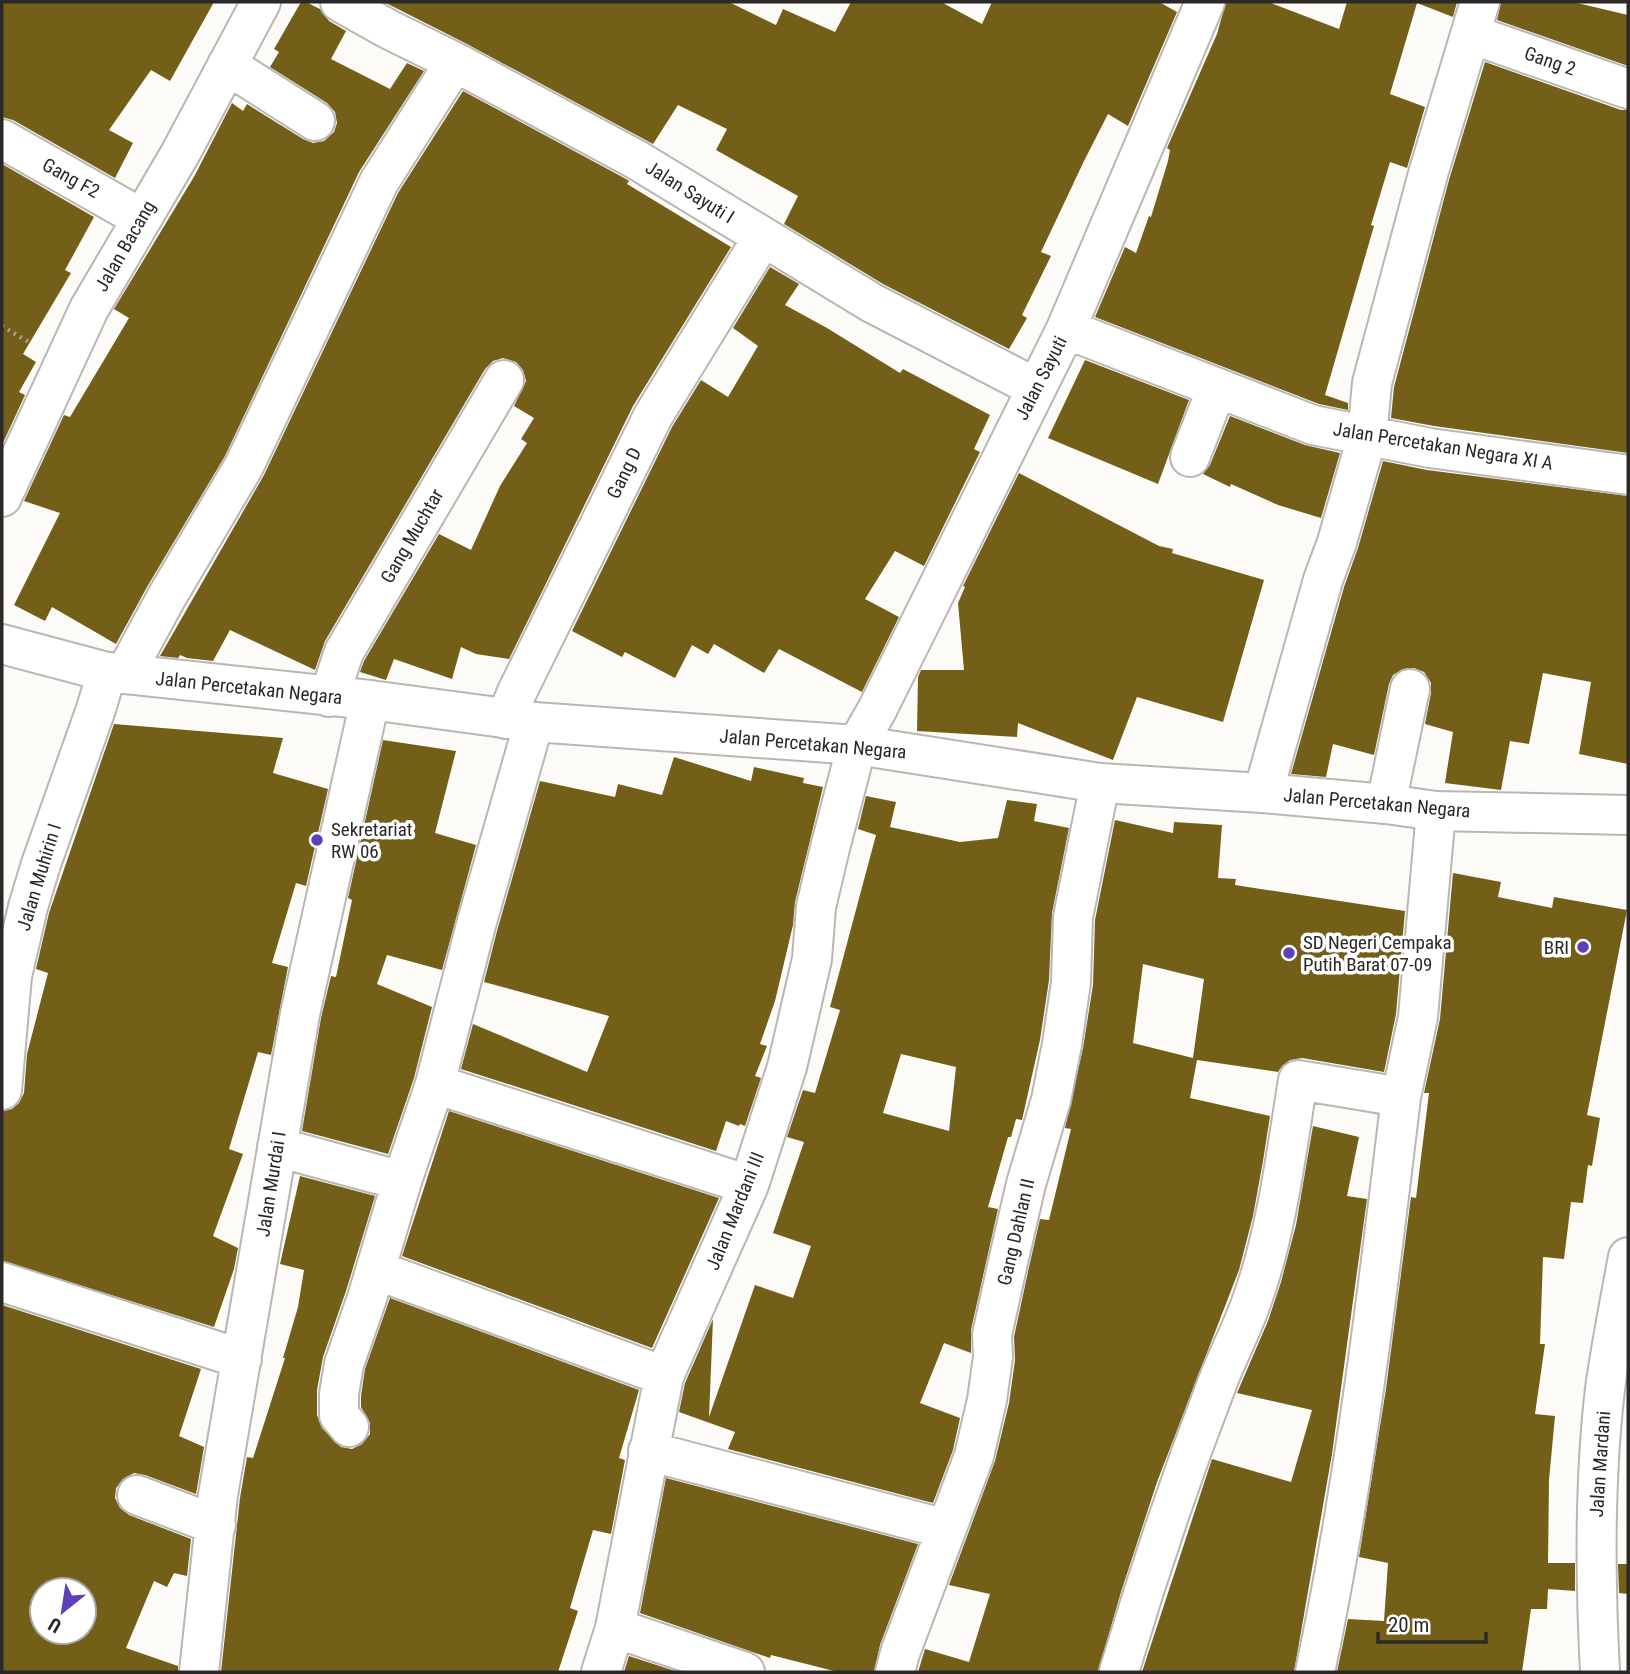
<svg xmlns="http://www.w3.org/2000/svg" width="1630" height="1674" font-family="'Roboto Condensed',sans-serif">
<style>
.building{fill:#745f18;fill-rule:evenodd}
.lines{fill:none;stroke-linecap:round;stroke-linejoin:round}
.minor-casing{stroke:#b8b7b5;stroke-width:42}
.tertiary-casing{stroke:#b8b7b5;stroke-width:42}
.secondary-casing{stroke:#b8b7b5;stroke-width:42}
.path{stroke:#a6a5a3;stroke-width:4.5;stroke-dasharray:2 5;stroke-linecap:butt}
.minor{stroke:#fff;stroke-width:38}
.tertiary{stroke:#fff;stroke-width:38}
.secondary{stroke:#fff;stroke-width:38}
.poi-dot{fill:#5e41b9;stroke:#fff;stroke-width:2.5}
.labels{text-anchor:middle;dominant-baseline:central;stroke-width:7;stroke-linejoin:round;paint-order:stroke}
.street-label{font-size:19px;fill:#2a2928;stroke:#fff}
.poi-label{font-size:19px;fill:#2a2928;stroke:#fff;text-anchor:start}
</style>
<rect width="100%" height="100%" fill="#fcfbf8"/>
<path class="building" d="M2 2H214L170 81 151 70 109 130 133 143 115 178 13 120 2 117Z
M301 2H306L320 9 329 21 346 31 331 59 390 89 407 63 424 71 359 172 225 456 147 587 116 644 52 607 45 621 14 605 60 513 24 501 64 415 70 417 129 318 114 309 195 175 232 103 243 111 247 104 303 139 313 143 324 141 334 132 337 123 335 112 327 103 270 67 279 52 274 49Z
M384 2H729L776 25 783 9 835 32 851 2H941L982 24 992 2H1159L1177 12 1128 126 1108 114 1084 161 1041 252 1051 256 1022 315 1027 318 1009 349 883 284 784 224 798 196 716 150 727 129 678 105 653 144 465 43Z
M1226 2H1268L1339 29 1347 2H1457L1453 17 1417 3 1390 94 1425 107 1407 168 1390 162 1371 225 1374 226 1325 395 1348 403V410L1319 404 1095 317 1125 247 1136 253 1149 216 1151 217 1168 161 1170 150 1167 148 1217 34Z
M1501 2H1573L1628 15V66L1497 20Z
M1485 62 1621 110H1628V453L1434 426 1391 418 1394 387 1449 180Z
M463 91 626 179 629 181 627 184 731 247 633 406 509 659 476 654 461 647 452 679 394 659 386 680 360 672 364 661 439 534 471 550 500 486 527 443 521 439 534 418 514 406 526 381 523 370 516 362 503 358 493 361 485 369 325 641 315 670 230 630 213 661 187 658 180 655 178 658 160 656 264 475 398 193Z
M2 164 94 217 65 270 71 273 23 354 36 362 19 392 25 395 2 445Z
M770 267 799 284 785 305 827 328 900 373 903 369 990 415 974 449 980 452 924 566 895 551 865 599 899 617 862 692 779 649 764 673 714 644 708 654 692 645 675 678 625 652 622 657 572 631 672 427 701 380 728 397 758 346 733 328Z
M1085 360 1189 400 1158 484 1048 438Z
M1230 416 1305 445 1340 453 1321 518 1278 505 1231 484 1230 487 1203 474 1210 465Z
M1383 461 1427 470 1628 496V764L1579 754 1591 682 1543 673 1529 744 1510 741 1501 790 1445 783 1453 732 1425 724 1431 693V683L1424 672 1414 668 1403 669 1393 675 1389 684 1374 755 1333 744 1326 777 1291 774 1344 587 1358 548Z
M1019 473 1159 546 1173 549 1172 553 1264 580 1223 722 1137 697 1113 760 1018 723 1017 737 917 731 918 677 921 670H964L958 603 965 587 963 586Z
M114 724 283 738 273 773 328 789 306 886 296 883 272 963 288 967 271 1055 258 1052 229 1149 243 1154 213 1236 238 1248 234 1269 214 1327 2 1261V1115L3 1111 12 1109 19 1103 24 1093 27 1054 48 973 36 969 49 913Z
M383 740 456 751 435 833 476 845 442 970 387 955 377 984 432 1007 414 1078 388 1154 302 1131 321 1018 331 976 336 977 352 900 348 898Z
M674 757 751 781 754 767 804 778 803 783 823 787 795 902 793 925 775 1001 760 1044 767 1046 755 1076 761 1078 745 1126 740 1124 739 1126 726 1121 716 1151 461 1069 473 1024 587 1072 609 1016 484 982 497 931 540 781 615 797 618 784 662 795Z
M866 796 896 802 890 827 960 842 998 838 1007 800 1037 804 1034 821 1069 828 1052 913 1049 980 1040 1040 1022 1120 1016 1119 1011 1137H1008L988 1207 998 1209 971 1330V1353L944 1343 920 1403 960 1418 953 1450 933 1503 728 1449 735 1432 679 1412 685 1383 713 1319 709 1417 755 1285 793 1298 811 1246 773 1233 804 1142 787 1137 803 1090 815 1093 840 1010 830 1007 876 835 858 829ZM901 1054 956 1067 949 1131 883 1113Z
M1115 820 1173 833 1174 822 1222 825 1218 878 1236 879 1235 885 1405 911 1396 1014 1384 1072 1302 1058 1290 1060 1282 1066 1278 1072 1197 1060 1190 1098 1270 1116 1263 1161 1253 1216 1239 1270 1157 1482 1121 1592 1098 1672H918L925 1649 969 1662 990 1594 949 1585 995 1461 1009 1403 1015 1360 1014 1337 1029 1267 1040 1219 1049 1220 1071 1129 1065 1128 1083 1048 1093 985 1095 920ZM1143 964 1204 979 1193 1058 1133 1043Z
M1453 873 1501 882 1498 897 1552 908 1554 897 1627 910 1587 1115 1600 1118 1592 1166 1588 1165 1583 1203 1571 1202 1564 1259 1543 1257 1540 1344H1545L1535 1414 1555 1416 1549 1480 1548 1563H1575V1591L1548 1589 1547 1609H1531L1522 1672H1337L1348 1619 1384 1621 1388 1563 1359 1557 1386 1389 1411 1197 1416 1198 1429 1093H1424L1440 1019Z
M449 1111 719 1198 652 1348 402 1256Z
M1313 1126 1359 1137 1347 1196 1367 1199 1332 1454 1294 1672H1142L1212 1459 1291 1482 1312 1410 1237 1393 1268 1321 1281 1282 1296 1225Z
M300 1176 375 1196 346 1291 323 1357 317 1390V1415L322 1428 341 1447 352 1449 362 1444 370 1434V1423L361 1407V1396L365 1369 390 1298 639 1390 619 1458 625 1460 611 1534 593 1530 570 1608 578 1611 558 1672H221L240 1498 247 1457 253 1458 285 1358H283L298 1307 304 1270 280 1264Z
M2 1305 201 1369 179 1436 204 1447 196 1494 145 1475 134 1473 123 1479 116 1488 115 1498 120 1508 129 1515 191 1539 187 1576 174 1573 167 1587 154 1581 126 1648 178 1666V1672H2ZM42 1590H84V1632H42Z
M666 1478 918 1544 880 1645 874 1672H838L771 1655 770 1658 640 1613Z
M1618 1564H1628V1594L1619 1593Z
M629 1656 678 1672H624Z"/>
<g class="lines">
<g class="minor-casing">
<path id="minor" d="M340 2 388 29 455 62 637 160 872 303 1036 388
M1471 34 1628 89
M227 65 315 121
M2 139 141 218
M1066 329 1313 425 1430 448 1628 475
M1190 457 1217 388
M2 497 89 309 180 154 261 2
M125 674 166 598 244 466 379 182 455 62
M329 697 344 652 504 380
M506 719 517 692 653 416 763 237
M1263 793 1323 580 1337 542 1367 437 1372 383 1428 174 1480 2
M1386 804 1410 689
M435 1084 476 925 534 722
M2 1090 12 976 28 907 41 864 96 709 107 672
M1401 1097 1418 1017 1436 811
M277 1147 402 1181 435 1084 749 1185
M376 1270 664 1376
M2 1282 242 1359
M349 1427 339 1415V1394L344 1364 367 1298 402 1181
M648 1451 946 1529
M137 1495 216 1525
M615 1628 745 1672
M199 1672 218 1495 300 1014 370 700
M601 1672 615 1628 664 1376 749 1185 787 1067 812 959 816 907 830 848 857 745 877 710 1066 329 1205 2
M895 1672 900 1653 974 1456 987 1400 993 1357 992 1335 1008 1262 1026 1184 1051 1100 1062 1044 1071 982 1073 917 1100 783
M1119 1672C1148 1574 1181 1477 1218 1381 1228 1355 1242 1329 1251 1303 1277 1232 1286 1154 1298 1080L1401 1097C1378 1289 1355 1483 1315 1672"/>
</g>
<g class="tertiary-casing">
<path id="tertiary" d="M1600 1672C1595 1578 1594 1483 1605 1389 1611 1345 1620 1301 1628 1257"/>
</g>
<g class="secondary-casing">
<path id="secondary" d="M2 644 107 672 370 700 534 722 857 745 1100 783 1263 793 1386 804 1436 811 1628 815"/>
</g>
<path class="path" d="M2 326 32 344"/>
<use href="#minor" class="minor"/>
<use href="#tertiary" class="tertiary"/>
<use href="#secondary" class="secondary"/>
</g>
<g class="poi-dot">
<circle cx="317" cy="840" r="7"/>
<circle cx="1583" cy="947" r="7"/>
<circle cx="1289" cy="953" r="7"/>
</g>
<g class="labels">
<g class="street-label">
<text transform="translate(1550 61) rotate(19)">Gang 2</text>
<text transform="translate(71 178) rotate(29)">Gang F2</text>
<text transform="translate(690 192) rotate(32)">Jalan Sayuti I</text>
<text transform="translate(125 246) rotate(-60)">Jalan Bacang</text>
<text transform="translate(1041 378) rotate(-63)">Jalan Sayuti</text>
<text transform="translate(1443 446) rotate(9)">Jalan Percetakan Negara XI A</text>
<text transform="translate(624 473) rotate(-64)">Gang D</text>
<text transform="translate(412 536) rotate(-60)">Gang Muchtar</text>
<text transform="translate(249 688) rotate(6)">Jalan Percetakan Negara</text>
<text transform="translate(813 744) rotate(5)">Jalan Percetakan Negara</text>
<text transform="translate(1377 803) rotate(5)">Jalan Percetakan Negara</text>
<text transform="translate(39 877) rotate(-73)">Jalan Muhirin I</text>
<text transform="translate(271 1184) rotate(-81)">Jalan Murdai I</text>
<text transform="translate(735 1211) rotate(-68)">Jalan Mardani III</text>
<text transform="translate(1016 1232) rotate(-77)">Gang Dahlan II</text>
<text transform="translate(1600 1464) rotate(-86)">Jalan Mardani</text>
</g>
<g class="poi-label">
<text x="331" y="829">Sekretariat<tspan x="331" dy="22">RW 06</tspan></text>
<text x="1303" y="942">SD Negeri Cempaka<tspan x="1303" dy="22">Putih Barat 07-09</tspan></text>
<text x="1569" y="947" text-anchor="end">BRI</text>
</g>
</g>
<rect width="1630" height="1674" fill="none" stroke="#2a2928" stroke-width="7"/>
<g transform="translate(63 1611) rotate(210)"><circle r="33" fill="#ffffff" stroke="#aaa9a9" stroke-width="2"/>
<path d="M0-5L12 26L0 18L-12 26Z" fill="#5e41b9"/>
<text y="-10" font-size="19" font-weight="bold" text-anchor="middle" fill="#2a2928">U</text>
</g>
<path d="M1378 1632v10h108v-10" fill="none" stroke="#2a2928" stroke-width="3.5"/>
<text x="1388" y="1632" font-size="21" fill="#2a2928" stroke="#ffffff" stroke-width="5" paint-order="stroke">20 m</text>
</svg>
